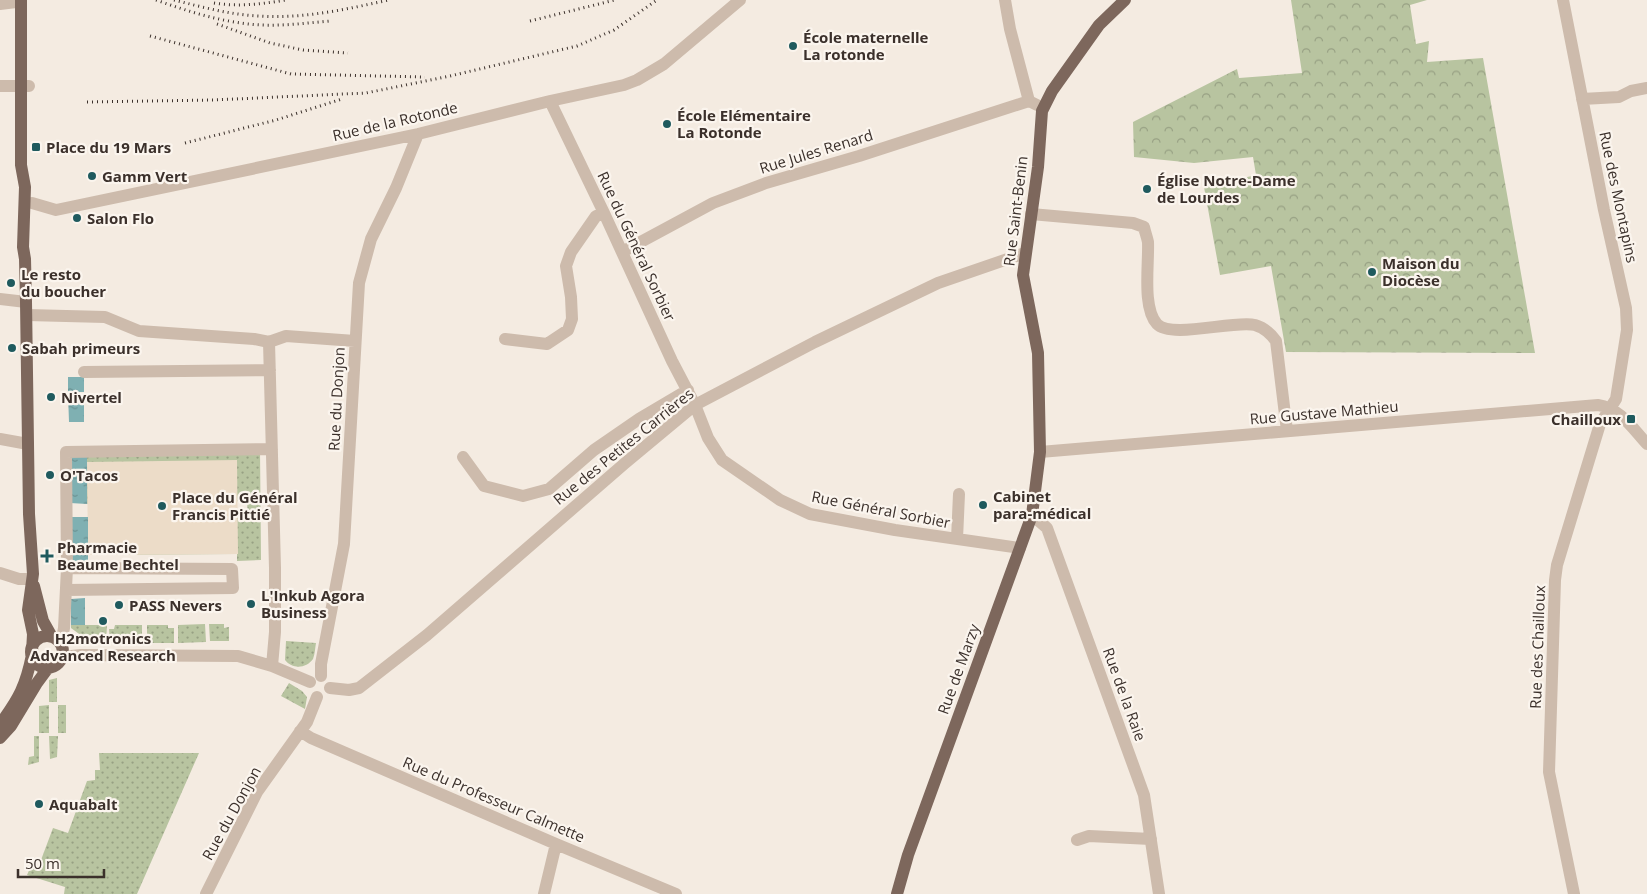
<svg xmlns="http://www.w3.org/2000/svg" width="1647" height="894" font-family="'Open Sans',sans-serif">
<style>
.grass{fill:url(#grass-dots)}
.park{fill:url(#park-crowns)}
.plaza{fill:#ecdcc8}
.water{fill:url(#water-ripples)}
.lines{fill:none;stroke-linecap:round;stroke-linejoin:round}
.minor{stroke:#cdbbac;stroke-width:12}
.major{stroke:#7d675c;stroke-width:12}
.rail{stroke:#3b302b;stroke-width:3;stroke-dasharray:1 4;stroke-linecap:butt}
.poi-dot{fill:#1f5a5e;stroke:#fbf5ee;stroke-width:2}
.labels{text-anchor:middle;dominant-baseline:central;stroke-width:4.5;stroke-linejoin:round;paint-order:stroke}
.poi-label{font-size:15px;font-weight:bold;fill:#3b302b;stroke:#fbf5ee;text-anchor:start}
.street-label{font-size:15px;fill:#3b302b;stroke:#fbf5ee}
</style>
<defs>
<pattern id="grass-dots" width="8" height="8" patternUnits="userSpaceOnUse" patternTransform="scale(1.25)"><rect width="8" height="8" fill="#b8c4a0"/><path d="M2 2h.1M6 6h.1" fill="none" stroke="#97a083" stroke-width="1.8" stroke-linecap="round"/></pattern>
<pattern id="park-crowns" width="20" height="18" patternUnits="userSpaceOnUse" patternTransform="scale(1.25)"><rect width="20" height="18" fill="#b8c4a0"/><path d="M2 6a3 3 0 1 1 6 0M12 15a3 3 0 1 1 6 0" fill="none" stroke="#97a083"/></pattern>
<pattern id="water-ripples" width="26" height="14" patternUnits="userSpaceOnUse" patternTransform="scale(1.25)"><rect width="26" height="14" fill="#7fb0b2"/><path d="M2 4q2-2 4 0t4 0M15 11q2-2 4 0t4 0" fill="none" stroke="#699091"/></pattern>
</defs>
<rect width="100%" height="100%" fill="#f4ebe1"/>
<path class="grass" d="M260 449 261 560 237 561V554L88 555V517L248 516 247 501 87 504V457Z
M205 624 206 642 178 643V625Z
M209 624H224V628L229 627V641H210Z
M71 625H107L106 643 86 642V639L71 628Z
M115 625H142V643H110L109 629H114Z
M147 625H168V628H174V643H147Z
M286 641 316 643C315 648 315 654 313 659 306 669 292 669 285 660Z
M57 678V702H49V680Z
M289 683 302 691 307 697 305 709 281 696Z
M49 705V733H39V706Z
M58 705H66V733H58Z
M34 736H39V762L28 765 29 757 34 756Z
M49 736H58L57 757 50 759Z
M99 753H199L137 894H64L65 887 27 875 31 866 38 868 53 828 68 833 87 781 95 780V770H100Z"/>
<path class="park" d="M1291 0H1427L1410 5 1416 44 1429 41 1427 62 1483 58 1535 353 1286 352 1271 266 1220 275 1204 187 1256 175 1253 157 1194 163 1134 157 1133 122 1237 69 1239 78 1302 73Z"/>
<path class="plaza" d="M237 460 238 554 88 555 87 462Z"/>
<path class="water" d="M68 377H84V392H68Z
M68 394 84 395V422H69Z
M70 452 87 457V504L70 503Z
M70 517H88V568H70Z
M85 598V625H71V599Z"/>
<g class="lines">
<path class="minor" d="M1005 0 1010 29 1029 101 1037 105
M1563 0 1604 210 1626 308 1627 330 1616 399 1600 424 1557 565 1555 580 1549 772 1574 894
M0 4 16 2 19 0
M0 86H29
M1582 99 1619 97 1631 91 1647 88
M550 101 604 213 672 361 695 405 708 438 722 460 780 500 810 514 895 530 1020 548
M32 203 56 210 418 134 550 101 624 85 637 80 664 64 740 0
M1031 214 1133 223 1144 227C1145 232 1147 237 1148 242 1149 264 1142 308 1157 324 1171 339 1234 320 1255 325 1265 328 1271 334 1276 341L1287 431
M622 252 713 203 766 183 859 156 1029 101
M0 299 26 302
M27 315 105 317 139 331 254 339 269 342 286 336 355 341
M505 339 547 344 568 330 572 319 571 297 566 266 571 252 596 216 604 213
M269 342 275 568V632L272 666
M84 372 270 370
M0 439 28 444
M1040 452 1598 405C1620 408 1633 429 1647 444
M463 457 484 486 523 496 549 489 594 450 639 419 688 390
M1032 515 1047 528 1144 795 1159 894
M957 539 959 494
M0 573 19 579H32
M66 590 233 588 232 569 67 568
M61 644 64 628 67 568 66 452 272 449
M62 657 81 655 238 656 272 666 310 682
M321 676V664L344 544 359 283 371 239 396 188 418 134
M330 688 349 690 359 688 427 635 624 464 695 405 815 342 938 283 1025 253
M300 731 311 738 556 844 676 894
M1077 840 1089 836 1151 839
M206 894 257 792 307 722 317 697
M544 894 556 844"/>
<path class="major" d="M21 0V165L25 187 23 247 25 259 26 302 29 514 33 574 28 610 33 634 32 652
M34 586 43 621 52 637
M31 652a16 16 0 1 1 32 0a16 16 0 1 1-32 0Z
M0 724C19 699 26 685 32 655
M0 738 11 726 37 683 48 668
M897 894 908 855 1032 515 1040 452 1038 353 1023 275 1038 167 1042 111 1052 91 1099 25 1125 0"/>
<path class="rail" d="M156 0C190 12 224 23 261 25 284 26 307 23 330 21
M174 0C202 7 231 15 260 16 304 19 347 9 389 0
M214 3C238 7 262 4 286 0
M530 21 615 0
M217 24 270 43 303 50 348 53
M150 36 291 74 425 77
M87 102 213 100 366 93 450 76 577 46 614 30 657 0
M185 143 276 120 342 99"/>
</g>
<g class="poi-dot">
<circle cx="793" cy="46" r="5"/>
<circle cx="667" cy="124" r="5"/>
<rect x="31" y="142" width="10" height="10" rx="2.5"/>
<circle cx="92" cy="176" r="5"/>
<circle cx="1147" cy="189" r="5"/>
<circle cx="77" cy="218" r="5"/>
<circle cx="1372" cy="272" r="5"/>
<circle cx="11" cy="283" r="5"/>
<circle cx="12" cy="348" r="5"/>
<circle cx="51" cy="397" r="5"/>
<rect x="1626" y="414" width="10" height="10" rx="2.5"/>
<circle cx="50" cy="475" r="5"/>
<circle cx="983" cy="505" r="5"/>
<circle cx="162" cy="506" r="5"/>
<path d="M44.5 548.5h5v5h5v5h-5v5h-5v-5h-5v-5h5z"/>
<circle cx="251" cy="604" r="5"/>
<circle cx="119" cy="605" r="5"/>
<circle cx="103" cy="621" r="5"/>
<circle cx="39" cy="804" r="5"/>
</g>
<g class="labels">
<g class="poi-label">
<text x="803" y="37">École maternelle<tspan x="803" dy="17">La rotonde</tspan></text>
<text x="677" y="115">École Elémentaire<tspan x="677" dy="17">La Rotonde</tspan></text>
<text x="46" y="147">Place du 19 Mars</text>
<text x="102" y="176">Gamm Vert</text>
<text x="1157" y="180">Église Notre-Dame<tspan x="1157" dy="17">de Lourdes</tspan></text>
<text x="87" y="218">Salon Flo</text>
<text x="1382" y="263">Maison du<tspan x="1382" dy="17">Diocèse</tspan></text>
<text x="21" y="274">Le resto<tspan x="21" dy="17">du boucher</tspan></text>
<text x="22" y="348">Sabah primeurs</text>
<text x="61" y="397">Nivertel</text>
<text x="1621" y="419" text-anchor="end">Chailloux</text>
<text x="60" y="475">O'Tacos</text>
<text x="993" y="496">Cabinet<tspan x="993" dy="17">para-médical</tspan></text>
<text x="172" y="497">Place du Général<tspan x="172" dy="17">Francis Pittié</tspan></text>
<text x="57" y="547">Pharmacie<tspan x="57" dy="17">Beaume Bechtel</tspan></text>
<text x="261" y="595">L'Inkub Agora<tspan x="261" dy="17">Business</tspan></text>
<text x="129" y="605">PASS Nevers</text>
<text x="103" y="638" text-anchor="middle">H2motronics<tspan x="103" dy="17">Advanced Research</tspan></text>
<text x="49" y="804">Aquabalt</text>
</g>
<g class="street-label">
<text transform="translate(395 121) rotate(-13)">Rue de la Rotonde</text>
<text transform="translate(816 151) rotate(-17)">Rue Jules Renard</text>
<text transform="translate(1619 197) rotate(78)">Rue des Montapins</text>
<text transform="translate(1015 211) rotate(-83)">Rue Saint-Benin</text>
<text transform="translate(637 246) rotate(65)">Rue du Général Sorbier</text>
<text transform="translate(336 399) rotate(-87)">Rue du Donjon</text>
<text transform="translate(1324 412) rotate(-5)">Rue Gustave Mathieu</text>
<text transform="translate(623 446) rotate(-39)">Rue des Petites Carrières</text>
<text transform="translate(881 509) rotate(11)">Rue Général Sorbier</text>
<text transform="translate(1537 647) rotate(-88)">Rue des Chailloux</text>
<text transform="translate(958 669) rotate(-70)">Rue de Marzy</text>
<text transform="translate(1125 694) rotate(70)">Rue de la Raie</text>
<text transform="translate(494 799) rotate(23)">Rue du Professeur Calmette</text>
<text transform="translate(231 813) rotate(-61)">Rue du Donjon</text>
</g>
</g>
<path d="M18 869v8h86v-8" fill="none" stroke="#3b302b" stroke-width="2.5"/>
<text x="25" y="869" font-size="15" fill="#3b302b" stroke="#fbf5ee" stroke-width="4" paint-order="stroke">50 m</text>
</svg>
